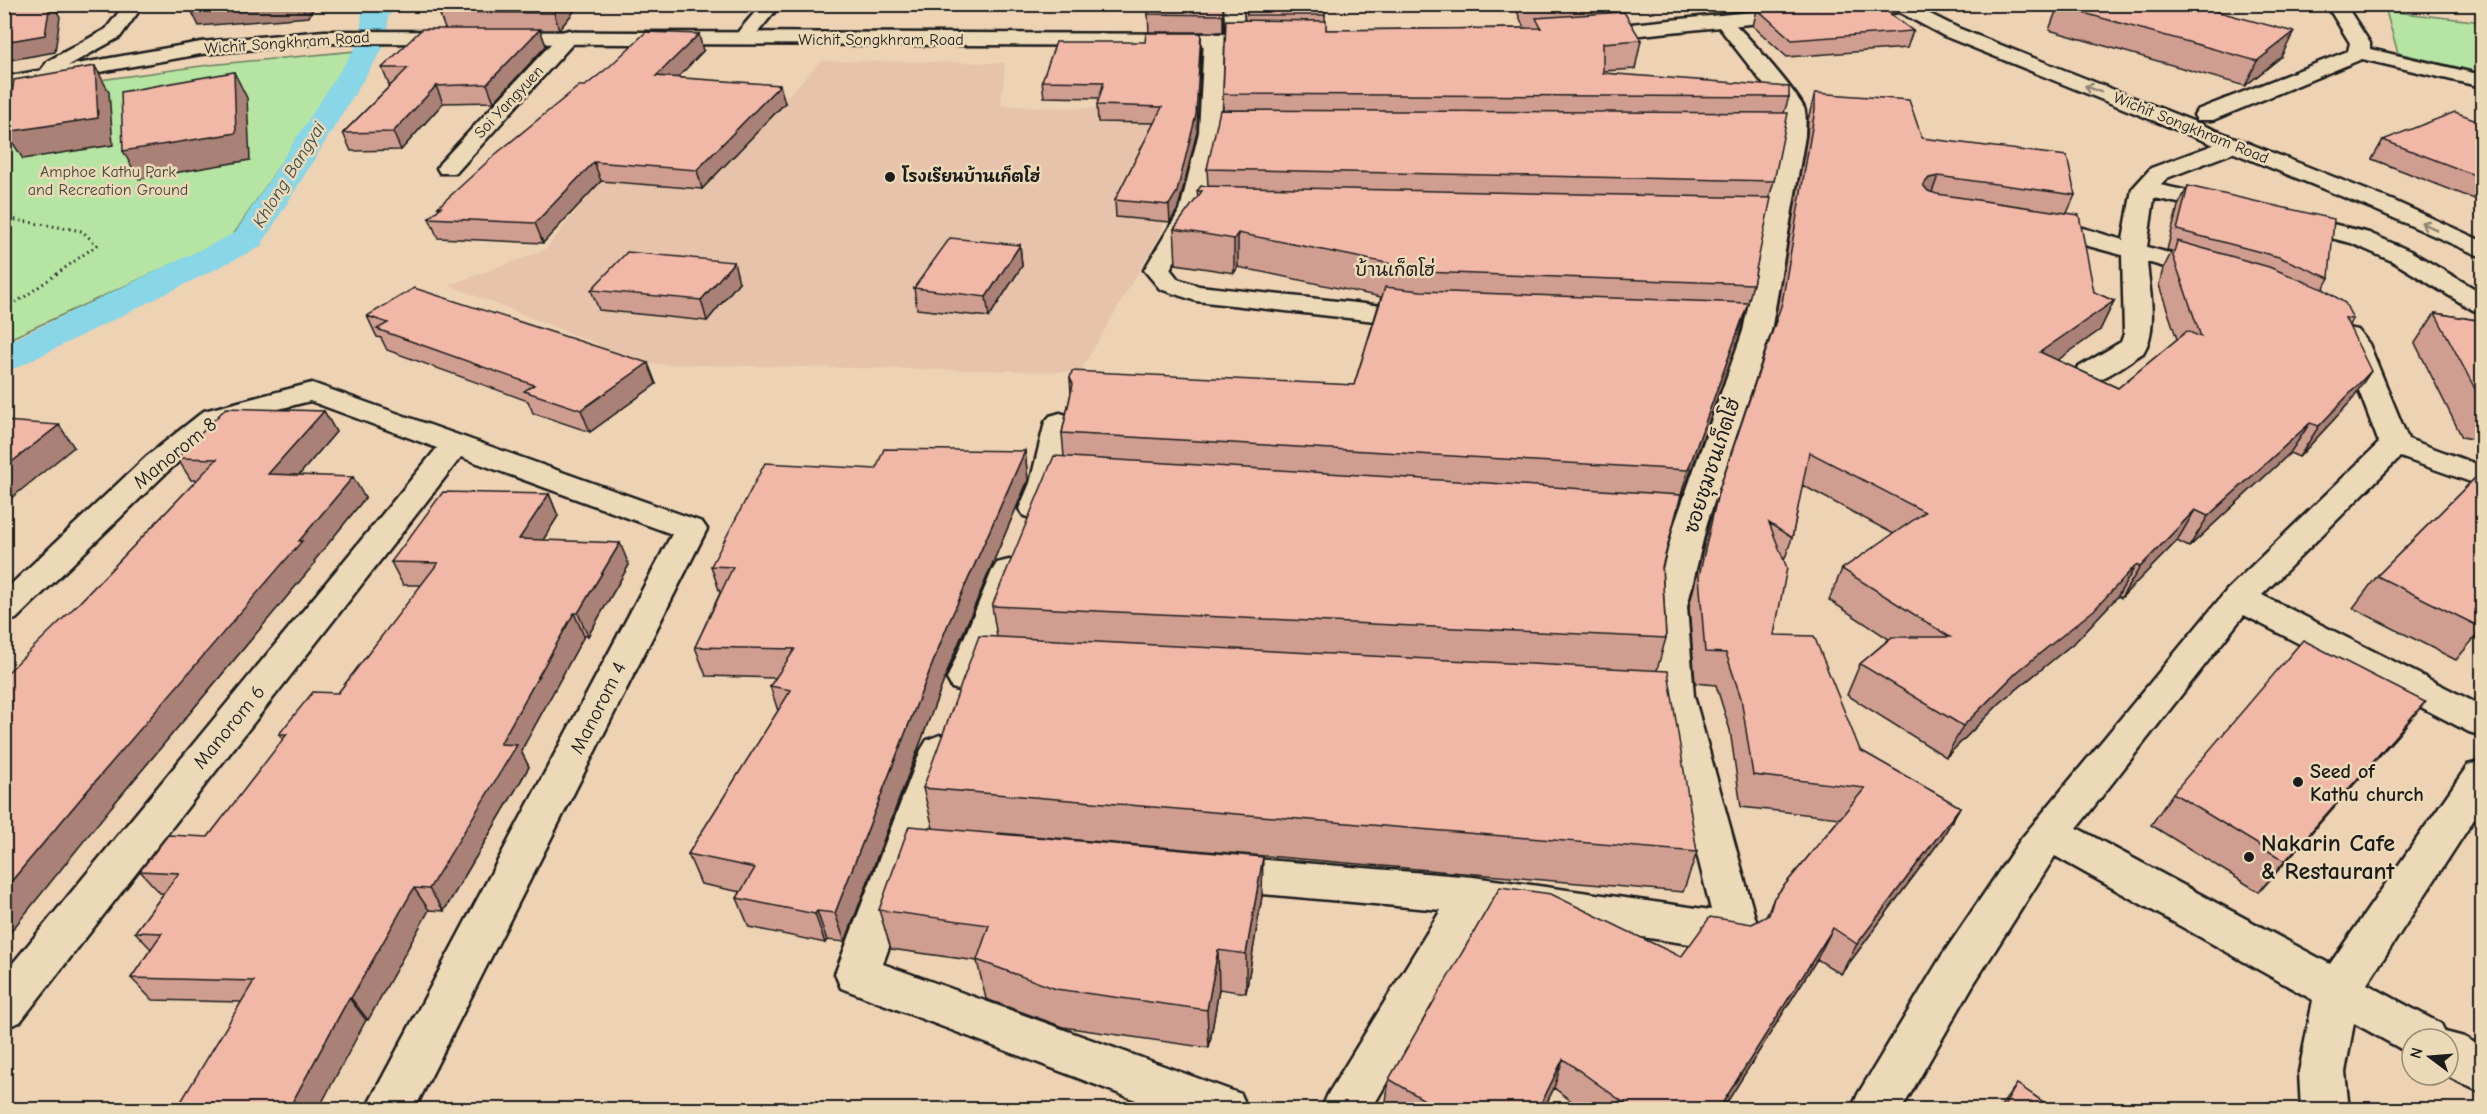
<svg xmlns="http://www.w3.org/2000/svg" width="2487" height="1114" font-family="'Comic Neue','Playpen Sans Thai',sans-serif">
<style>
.built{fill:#e6c3aa}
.green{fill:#b6e4a2;stroke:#69805f;stroke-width:1.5}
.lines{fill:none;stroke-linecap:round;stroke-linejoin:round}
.canal{fill:#88d6e6;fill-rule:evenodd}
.street-casing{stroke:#1c1c1c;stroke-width:5}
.secondary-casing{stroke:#1c1c1c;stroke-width:5}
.path{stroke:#1c1c1c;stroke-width:3;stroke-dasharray:1.5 4;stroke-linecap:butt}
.street{fill:#ecd9b7;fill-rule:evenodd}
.secondary{fill:#ecd9b7;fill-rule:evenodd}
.wall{fill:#cf9e90;stroke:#1c1c1c;stroke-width:1.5}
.shaded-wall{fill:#a98176;stroke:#1c1c1c;stroke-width:1.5}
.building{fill:#f1b8a8;stroke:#1c1c1c;stroke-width:1.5}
.oneway{stroke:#8e8471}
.poi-dot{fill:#1c1c1c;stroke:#ecd9b7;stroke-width:2}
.labels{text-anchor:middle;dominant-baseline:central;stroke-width:5;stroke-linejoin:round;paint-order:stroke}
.far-street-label{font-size:16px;fill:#1c1c1c;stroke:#ecd9b7}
.far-park-label{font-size:16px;fill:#3b4437;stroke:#ecd9b7}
.far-poi-label{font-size:16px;font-weight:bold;fill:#1c1c1c;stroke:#ecd9b7;text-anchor:start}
.far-water-label{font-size:18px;font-style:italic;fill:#374a4e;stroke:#ecd9b7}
.far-quarter-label{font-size:18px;fill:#1c1c1c;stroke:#ecd9b7}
.street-label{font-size:20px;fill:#1c1c1c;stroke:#ecd9b7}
.poi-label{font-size:20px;font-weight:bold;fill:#1c1c1c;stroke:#ecd9b7;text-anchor:start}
.near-poi-label{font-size:24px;font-weight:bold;fill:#1c1c1c;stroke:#ecd9b7;text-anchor:start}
</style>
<rect width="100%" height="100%" fill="#edd2b4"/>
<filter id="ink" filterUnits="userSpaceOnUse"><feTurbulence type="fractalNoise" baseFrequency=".0167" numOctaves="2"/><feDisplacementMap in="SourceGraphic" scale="12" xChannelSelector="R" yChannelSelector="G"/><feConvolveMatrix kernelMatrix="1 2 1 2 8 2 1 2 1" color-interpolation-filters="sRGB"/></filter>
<g filter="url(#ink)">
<path class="built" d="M821 61 1005 63 1001 106 1197 111 1161 233 1080 372 647 364 449 285 545 250 647 121 756 94 789 95Z"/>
<path class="green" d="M2386 11 2482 22V73L2398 53Z
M356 51 232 237 5 341V93L209 65Z"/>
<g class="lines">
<path class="canal" d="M370 4H402L388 16V40L260 247 18 367 4 371V344L235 233 360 40 362 13Z"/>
<g class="street-casing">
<path id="street" d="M125 4H144L120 37 62 69 54 79H40L37 75 48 61 106 29Z
M762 4H781L749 43H735L732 39Z
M1224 4H1242L1246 40 1243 44 1236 46 1226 40Z
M2326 4H2345L2370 43V49L2482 75V87L2362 59 2213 120H2197L2194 115 2197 110 2348 51 2350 43Z
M1724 16C1735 19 1798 94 1804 108 1807 115 1805 128 1805 136L1771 331 1707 523 1687 607 1694 696 1759 932 1753 945 1738 951 1484 914 1371 1110H1321L1328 1094 1441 910 1218 890 1203 885 1197 873 1203 861 1218 856 1473 877 1711 910 1658 696 1653 607 1675 523 1743 331 1783 136V109L1715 22Z
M569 30 576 32 579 36 576 40 456 173H440L437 168 440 163 562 32Z
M1214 33 1224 39 1221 132 1204 210 1170 269 1178 279 1199 286 1420 310 1429 312 1433 318 1429 324 1420 326 1196 301 1160 289 1144 270 1180 210 1199 132 1204 39Z
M19 75 26 77 29 81 16 101 4 102V88L12 77Z
M2232 138 2240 140 2243 145 2240 150 2167 178 2160 185 2234 201 2238 206 2234 211 2226 213 2154 198 2147 247 2220 267 2224 272 2220 277 2211 280 2147 262C2149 290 2159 329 2143 353 2123 365 2098 388 2074 382L2070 376 2074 370 2121 342 2124 334 2122 255 2066 240 2031 234 2028 229 2031 224C2060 217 2096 233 2123 240L2132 189 2151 168Z
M2288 213 2369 233 2410 251 2482 293V312L2473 310 2392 261 2351 243 2279 225 2276 220 2279 215Z
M2348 328 2358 330 2369 344 2408 439 2482 466V486L2400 457 2262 595 2482 706V736L2469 732 2244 615 2077 828 2330 964 2468 765 2482 761V807L2367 984 2441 1024 2445 1032 2464 1037 2482 1047V1093L2445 1075H2448V1039H2412V1055L2354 1023 2345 1072 2349 1110H2301L2299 1072 2313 1000 2055 856 1973 985 1901 1110H1851L1858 1094 1941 957 2021 839 2227 590 2379 443 2342 346 2334 336 2338 330Z
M312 383 702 522 707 529 414 1110H365L672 534 461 457 20 1022 4 1028V974L437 448 310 401 224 423 168 471 16 619 4 623V591L146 457 204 411Z
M1060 413 1070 416 1075 422 1062 483 1046 516 1035 519 1024 516 1019 509 1030 483 1045 422 1050 416Z
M1009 560 1021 563 1026 571 983 679 978 688 965 692 952 688 947 679 992 571 997 563Z
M940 735 953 740 959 750 883 964 1241 1094 1248 1110H1162L841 988 835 974 921 750 927 740Z"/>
</g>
<g class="secondary-casing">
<path id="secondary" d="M1870 4H1932L1922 10 1958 28 2394 201 2482 241V257L2378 211 1944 36 1899 12 1810 23H1760L1591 40 1581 34 1591 28 1760 11H1810Z
M324 31 1269 34 1279 40 1269 46 324 43 201 54 4 89V77L201 42Z"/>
</g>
<path class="path" d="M4 218 82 231 97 245 23 298 4 307"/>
<use href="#street" class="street"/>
<use href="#secondary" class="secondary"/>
</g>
<path class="wall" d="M580 4 559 30H540L546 46 494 102 443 103 401 150 351 151 343 133 391 85H389L382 68 445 29 439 12Z
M1223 4V32H1149L1148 14Z
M1242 4H1325V21L1326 30 1524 28 1514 4H1613L1612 13 1641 40 1635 69 1603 71V73L1789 97 1784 113 1774 181 1769 198 1753 284 1748 303 1738 340 1677 510 1662 567 1666 638 1657 670 1697 852 1683 892 998 833 1262 896 1246 993 1219 989 1209 1048 1063 1027 986 999 977 961 891 949 879 910 933 828 923 788 997 637 992 606 1064 457 1062 433 1071 393 1070 378 1354 385 1381 297 1238 267 1234 273 1176 264 1174 229 1198 198 1197 191 1208 186 1207 169 1223 110V94L1245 20Z
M1730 4H1844L1779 9 1913 31 1907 48 1787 57 1753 26 1757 10 1737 11Z
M1975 4H2012L2010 9 1975 6Z
M2058 6 2281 57 2245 86 2049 30Z
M1201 33V48L1197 132 1178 209 1170 222 1116 217 1115 200 1154 123 1098 122 1097 105 1099 98 1044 97 1042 81 1145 42Z
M703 51 678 77 785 103 702 189 601 181 543 243 438 238 429 218 439 209 438 207 585 86Z
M1815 93 1922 138 2075 195 2067 213 2094 292 2114 301 2100 330 2057 360 2118 388 2177 339 2159 285 2163 269 2172 251 2167 250 2178 206 2188 186 2329 278 2323 289 2353 319 2349 325 2351 401 2299 457 2290 453 2189 547 2177 541 2121 598 2118 596 2076 641 2000 703 1946 757 1847 695 1860 664 1889 639 1829 600 1842 569 1894 534 1802 485 1792 538 1784 561 1774 635 1860 750 1960 807 1942 838 1841 974 1817 959 1722 1110H1583L1554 1088 1543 1110H1386L1385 1109 1389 1079 1681 957 1752 924 1766 917 1774 898 1840 818 1741 807 1730 730 1716 685 1695 683 1689 607 1709 524 1718 493 1774 325 1807 136 1808 119Z
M2482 122V202L2372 159 2383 140Z
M1020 245 1022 266 989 317 917 309 914 288Z
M739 282 707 321 599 310 591 290Z
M2435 313 2482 321V441L2462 437 2415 343Z
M367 316 656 384 590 432 533 413 528 401 387 350 381 338 377 337Z
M324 411 336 432 299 475 365 498 314 561 315 563 112 806 80 602 197 480H191L177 458Z
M1025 451 1028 480 952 659 845 942 827 940 825 943 749 927 737 898 741 892 701 884 688 854 778 711 770 686 776 678 706 676 695 647 720 593 711 566 876 469Z
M2482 471V629L2456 660 2353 608 2377 576Z
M549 494 558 516 543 540 629 565 588 636H584L521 751 529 767 444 911 429 910 368 1020 241 1002 152 1000 131 978 151 949 135 932 164 893H160L140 871 208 837 283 740 279 734 338 693 422 585H403L391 562Z
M2425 702 2259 892 2151 825 2173 793Z
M2017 1084 2055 1110H1998Z"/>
<path class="shaded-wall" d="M50 4H53L60 17 55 52 4 61V42Z
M256 4H315L309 17 199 26 191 10Z
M561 4H580L559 30 554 13Z
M540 29 546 46 494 102 487 84Z
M2294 32 2281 57 2245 86 2257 61Z
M1201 33V48L1197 132 1178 209 1170 222 1169 205Z
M699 34 703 51 662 94 656 76Z
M95 66 109 92 113 145 23 159 6 132Z
M234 72 247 98 250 160 139 179 123 151Z
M780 85 785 103 702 189 697 170Z
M436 86 443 103 401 150 393 132Z
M594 162 601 181 543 243 535 223Z
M1938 176 1928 203 1923 185 1929 178Z
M1238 233V267L1234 273V239Z
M1020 245 1022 266 989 317 986 297Z
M734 262 739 282 707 321 701 300Z
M2114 301 2100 330 2027 382 2040 352Z
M1748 303 1738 340 1677 510 1688 470Z
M648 363 656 384 590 432 581 410Z
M2371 371 2351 401 2299 457 2319 426Z
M324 411 336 432 281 496 268 474Z
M2310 423 2290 453 2189 547 2208 516Z
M59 425 74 447 4 504V468Z
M1025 451 1028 480 952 659 845 942 835 913 946 629Z
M353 477 365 498 314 561 315 563 112 806 4 940V890L93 784Z
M549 494 558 516 530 561 519 539Z
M2195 510 2177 541 2121 598 2140 567Z
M620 543 629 565 588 636 578 613Z
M2136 565 2118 596 2076 641 2000 703 1946 757 1963 726 2017 672Z
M574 613 584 636 521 751 529 767 444 911 429 889 500 744Z
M2425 702 2398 735 2259 892 2285 861Z
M1960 807 1942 838 1841 974 1857 944Z
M1263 857 1262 896 1246 993V954Z
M414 888 429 910 368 1020 351 998Z
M817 911 827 940 825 943 815 914Z
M1833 928 1817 959 1722 1110H1718Z
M1218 950 1219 989 1209 1048 1207 1010Z
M349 998 366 1020 318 1110H288Z
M1563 1059 1554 1088 1543 1110H1538Z"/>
<path class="building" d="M4 4H10V6L20 4H50L45 35 4 42Z
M196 4H256L191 10Z
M447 4H561L554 13 439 12Z
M1149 4H1223V15L1148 14Z
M1246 4H1325V15H1247Z
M1845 4H1877L1913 31 1792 40 1757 9 1815 8Z
M2061 4H2189L2294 32 2257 61 2058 6Z
M1624 12 1641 40 1603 43V73L1789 87V97L1223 94 1226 20 1326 21V30L1541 28 1536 18Z
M422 29H540L487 84 436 86 393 132 343 133 408 68H382Z
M646 32 699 34 656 76 780 85 697 170 594 162 535 223 429 218 441 207H438L497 153 579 86H585L610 66Z
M1146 33H1201L1196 115 1177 192 1169 205 1115 200 1162 107 1097 105 1104 82 1042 81 1056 42H1145Z
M95 66 98 118 6 132 14 80Z
M234 72 236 133 123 151 121 92Z
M1815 93 1909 100 1922 138 2067 156 2075 195 1938 176 1929 178 1923 185 1928 191 1937 194 2079 215 2094 292 2114 301 2040 352 2118 388 2187 331 2201 337 2173 256 2177 241 2269 267 2325 290 2345 303 2353 319 2345 318 2371 371 2319 426 2310 423 2208 516 2195 510 2140 567 2136 565 2094 610 2017 672 1963 726 1860 664 1892 637H1950L1842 569 1925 512 1809 452 1792 538 1769 523 1787 568 1774 635 1814 636 1860 750 1960 807 1857 944 1833 928 1718 1110H1634L1563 1059 1538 1110H1441L1389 1079 1500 887 1551 894 1681 957 1710 917 1752 924 1769 915 1774 898 1865 788 1753 775 1741 698 1726 653 1705 652 1699 576 1718 493 1782 303 1815 110Z
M1220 110 1788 113 1774 181 1207 169Z
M2455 112 2482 122V178L2383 140Z
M1201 186 1771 198 1753 284 1421 272 1391 269 1392 264 1238 233 1234 239 1174 229 1202 191H1197Z
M2188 186 2334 219 2329 278 2279 257 2177 230Z
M950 238 1020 245 986 297 914 288Z
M627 252 734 262 701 300 591 290Z
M1385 287 1421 291 1748 303 1688 470 1062 433 1073 384 1070 378 1072 371 1354 385Z
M414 288 648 363 581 410 524 391 534 385 377 329 388 323 367 316Z
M2435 313 2482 321V402Z
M226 408 324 411 268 474 353 477 299 541H302L93 784 4 890V676L80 602 217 459 177 458Z
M4 421 59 425 4 468Z
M884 449 1025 451 946 629 835 913 817 911 815 914 737 898 755 868 688 854 791 690 770 686 795 649 695 647 733 567 711 566 765 463 876 469Z
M1054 456 1681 495 1662 567 1666 638 992 606Z
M2482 471V628L2377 576Z
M443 492 549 494 519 539 620 543 578 613H574L500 744 517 745 429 889 414 888 351 998H349L288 1110H176L254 981 131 978 162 933 135 932 179 873 140 871 168 835 208 837 287 734H279L313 692 338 693 438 563 391 562Z
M979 636 1668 671 1697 852 923 788Z
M2303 640 2425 702 2285 861 2173 793Z
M909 826 1263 857 1246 954 1218 950 1207 1010 1056 989 977 960 989 925 879 910Z
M2017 1084 2055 1110H2002Z"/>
<defs><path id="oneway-shaft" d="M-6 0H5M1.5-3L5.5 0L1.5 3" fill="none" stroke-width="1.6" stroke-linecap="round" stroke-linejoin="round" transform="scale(1.5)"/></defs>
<g class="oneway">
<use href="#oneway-shaft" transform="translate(2093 89) rotate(-158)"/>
<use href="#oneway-shaft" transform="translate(2429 226) rotate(-155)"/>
</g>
</g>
<g class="poi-dot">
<circle cx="890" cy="177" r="6"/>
<circle cx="2298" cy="782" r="6"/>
<circle cx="2249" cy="857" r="6"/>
</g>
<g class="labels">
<g class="far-street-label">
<text x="881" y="40">Wichit Songkhram Road</text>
<text transform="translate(287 43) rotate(-4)">Wichit Songkhram Road</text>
<text transform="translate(509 102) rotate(-47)">Soi Yangyuen</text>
<text transform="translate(2191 128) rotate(22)">Wichit Songkhram Road</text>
</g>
<g class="far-park-label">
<text x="108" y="172">Amphoe Kathu Park<tspan x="108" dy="18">and Recreation Ground</tspan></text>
</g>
<g class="far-poi-label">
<text x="902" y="177">โรงเรียนบ้านเก็ตโฮ่</text>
</g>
<g class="far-water-label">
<text transform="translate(289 175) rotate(-58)">Khlong Bangyai</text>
</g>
<g class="far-quarter-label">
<text x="1395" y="270">บ้านเก็ตโฮ่</text>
</g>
<g class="street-label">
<text transform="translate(175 453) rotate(-39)">Manorom 8</text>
<text transform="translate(1712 466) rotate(-72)">ซอยชุมชนเก็ตโฮ่</text>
<text transform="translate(598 708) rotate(-63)">Manorom 4</text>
<text transform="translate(229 727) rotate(-51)">Manorom 6</text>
</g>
<g class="poi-label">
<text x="2310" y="771">Seed of<tspan x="2310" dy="23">Kathu church</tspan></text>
</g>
<g class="near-poi-label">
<text x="2261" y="843">Nakarin Cafe<tspan x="2261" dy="28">&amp; Restaurant</tspan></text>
</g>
</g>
<rect width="2487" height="1114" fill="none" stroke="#ecd9b7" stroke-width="24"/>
<rect x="12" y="12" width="2463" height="1090" fill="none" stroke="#1c1c1c" stroke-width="2" filter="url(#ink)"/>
<g transform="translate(2430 1057) rotate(286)"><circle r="28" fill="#ecd9b7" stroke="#998d79" stroke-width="1.5"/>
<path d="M0-4.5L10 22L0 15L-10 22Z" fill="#1c1c1c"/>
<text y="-9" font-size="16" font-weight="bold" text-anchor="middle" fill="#1c1c1c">N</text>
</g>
</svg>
